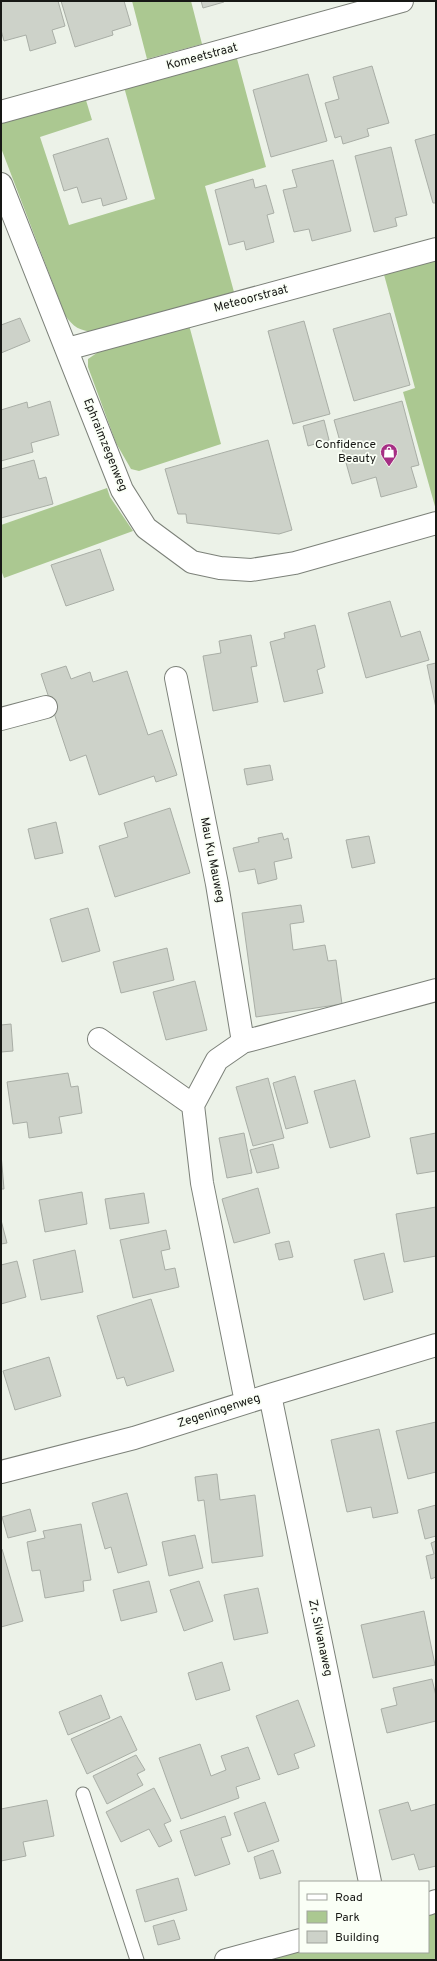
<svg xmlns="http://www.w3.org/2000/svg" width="437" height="1961" font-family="Overpass,sans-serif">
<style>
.green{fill:#abc891}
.building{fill:#cdd2c9;stroke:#a9aea6}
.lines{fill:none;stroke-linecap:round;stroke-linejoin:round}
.service-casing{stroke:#7c8179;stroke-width:15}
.minor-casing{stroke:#7c8179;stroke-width:24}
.service{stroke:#fff;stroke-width:13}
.minor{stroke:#fff;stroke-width:22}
.labels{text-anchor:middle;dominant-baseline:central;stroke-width:3.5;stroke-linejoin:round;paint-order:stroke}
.street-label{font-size:12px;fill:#171815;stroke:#fafff6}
.poi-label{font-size:12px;fill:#171815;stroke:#fafff6;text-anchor:end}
</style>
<rect width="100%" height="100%" fill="#ecf2e8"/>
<path class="green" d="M132 1H191L202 44 147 59Z
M236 55 266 167 205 186 234 292 94 332C80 331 73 327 65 315L1 148V120L85 97 92 120 40 137 69 225 155 199 124 87Z
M436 256V510L403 392 415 388 383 271Z
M189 325 221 444 139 471 131 469 116 443 88 367V359L104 348Z
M107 488 110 497 133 531 4 578 1 570V525Z
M436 1913V1960H262L300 1949V1952H428V1915Z"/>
<path class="building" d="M1 1H58L65 26 52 30 56 43 30 51 26 35 4 41 1 30Z
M61 1H124L131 25 112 31 113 35 75 47Z
M201 1H224V2L203 8Z
M372 66 389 123 367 129 369 136 343 144 341 136 335 138 325 103 339 99 333 77Z
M308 74 327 141 271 157 253 90Z
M436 134V203H433L415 140Z
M108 138 127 199 103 206 101 198 82 203 77 187 64 191 53 155Z
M391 147 407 215 395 218 397 226 374 232 355 156Z
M333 160 351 231 312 241 309 229 294 232 283 190 297 187 292 170Z
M253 179 255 188 266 185 274 213 267 215 274 242 246 250 244 241 229 245 215 190Z
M390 313 410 385 354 401 333 329Z
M20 318 30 341 1 353V325Z
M304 321 330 414 293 424 268 331Z
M50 401 59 435 31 443 33 452 1 461V410L27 402 28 408Z
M402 401 419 465 411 467 417 487 381 497 376 477 352 484 334 420Z
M324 420 329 440 308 446 303 426Z
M268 440 292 530 279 534 187 523 186 514H178L165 469Z
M34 460 39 479 46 477 53 504 1 518V469Z
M100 549 114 590 66 606 51 565Z
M390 601 401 637 420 631 429 660 366 678 348 613Z
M315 625 325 667 317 670 323 693 284 702 270 642 285 638 284 633Z
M251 635 257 666 251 667 258 702 213 711 203 656 221 653 219 641Z
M436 663V708L427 665Z
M66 666 71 679 90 672 93 682 127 671 148 735 162 730 177 775 156 782 154 776 99 795 86 755 70 761 41 674Z
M270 765 273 780 247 785 244 769Z
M170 808 190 873 115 897 99 846 128 837 124 823Z
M56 822 63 853 35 859 28 829Z
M282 833 284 840 288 838 292 858 274 862 277 879 258 884 255 869 239 872 233 848 259 842 258 838Z
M369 836 375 863 352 868 346 840Z
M301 905 304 922 290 924 293 950 325 945 328 961 336 960 342 1004 256 1017 242 913Z
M88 908 100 951 62 962 50 919Z
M167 948 174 980 121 993 113 962Z
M195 981 207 1030 166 1040 153 992Z
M11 1024 13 1051 1 1052V1025Z
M68 1073 71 1087 78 1086 82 1113 59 1117 62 1133 29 1138 27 1122 13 1124 7 1082Z
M295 1076 308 1123 286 1129 273 1083Z
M268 1078 284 1138 253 1146 236 1087Z
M355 1080 370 1137 330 1148 314 1091Z
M244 1133 252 1173 227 1178 219 1138Z
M436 1133V1171L417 1174 410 1138Z
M273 1144 279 1168 257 1173 250 1150Z
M1 1154 4 1189H1Z
M258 1188 270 1233 234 1243 222 1199Z
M82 1192 87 1224 45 1232 39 1200Z
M144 1193 149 1223 110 1229 105 1199Z
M436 1207V1256L404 1262 396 1214Z
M1 1220 7 1243 1 1244Z
M166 1230 170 1249 161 1251 165 1270 175 1268 179 1287 133 1298 120 1240Z
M289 1241 293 1257 279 1260 275 1244Z
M75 1250 83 1292 41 1300 33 1260Z
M384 1253 393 1292 364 1300 354 1260Z
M17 1261 26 1297 1 1304V1265Z
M151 1299 174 1371 127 1386 124 1377 117 1379 97 1316Z
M49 1357 61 1396 15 1410 3 1371Z
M436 1422V1472L408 1479 396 1431Z
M379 1429 398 1513 373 1518 371 1507 347 1512 331 1440Z
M217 1474 220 1500 255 1495 263 1556 212 1563 204 1500 198 1501 195 1477Z
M127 1493 147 1565 118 1573 111 1547 105 1549 92 1503Z
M436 1505V1536L425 1539 418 1510Z
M30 1509 36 1531 8 1538 2 1517Z
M81 1524 91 1580 83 1581 84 1591 45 1598 40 1570 32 1571 27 1542 45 1538 43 1531Z
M195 1535 203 1568 169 1576 162 1542Z
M436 1541V1577L431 1579 426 1556 434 1554 431 1543Z
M2 1549 23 1621 1 1627V1550Z
M149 1581 157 1612 121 1621 113 1590Z
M199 1581 213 1621 184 1631 170 1590Z
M258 1588 268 1633 234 1640 224 1595Z
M424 1611 435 1665 373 1678 361 1625Z
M222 1662 230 1690 196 1700 188 1673Z
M432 1679 436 1696V1721L387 1733 381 1709 397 1705 393 1688Z
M101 1695 110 1718 68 1735 59 1712Z
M298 1700 315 1746 294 1754 299 1768 278 1775 256 1716Z
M121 1716 137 1750 87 1774 71 1739Z
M200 1744 211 1776 226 1770 221 1756 248 1747 260 1779 236 1787 239 1798 181 1819 159 1758Z
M136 1755 145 1770 137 1774 143 1785 107 1804 93 1776Z
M154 1788 171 1821 164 1824 172 1841 159 1847 149 1829 121 1842 106 1812Z
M47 1800 54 1836 23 1842 26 1856 1 1861V1809Z
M265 1802 279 1841 248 1852 234 1813Z
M408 1802 411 1811 436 1804V1866L419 1870 414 1854 392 1860 379 1810Z
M225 1816 231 1835 221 1838 230 1864 195 1876 180 1831Z
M273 1850 281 1873 260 1879 254 1857Z
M178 1878 187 1910 145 1922 136 1890Z
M174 1920 180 1939 158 1945 153 1926Z"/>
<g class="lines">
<g class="service-casing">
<path id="service" d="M83 1794 137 1960"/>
</g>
<g class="minor-casing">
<path id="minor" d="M1 112 402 1
M1 184 122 490 146 528 192 562 220 568 251 570 295 563 436 523
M67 349 436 249
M176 678 217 884 243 1042
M1 719 46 707
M99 1039 193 1105 217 1060 243 1042 436 990
M193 1105 202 1183 246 1402
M270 1395 370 1882
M1 1472 134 1438 270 1395 436 1345
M428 1904 436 1901
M226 1960 300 1940"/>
</g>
<use href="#service" class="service"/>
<use href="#minor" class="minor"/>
</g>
<defs>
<g id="shop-pin" transform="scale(0.9)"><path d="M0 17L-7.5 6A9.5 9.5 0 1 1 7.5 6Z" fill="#a62e84" stroke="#fafff6"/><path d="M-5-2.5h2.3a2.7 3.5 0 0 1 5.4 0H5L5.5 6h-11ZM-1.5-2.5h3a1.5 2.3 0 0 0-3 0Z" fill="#fff"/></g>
</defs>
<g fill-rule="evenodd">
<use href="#shop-pin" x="389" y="452"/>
</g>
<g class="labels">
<g class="street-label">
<text transform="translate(202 57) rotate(-15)">Komeetstraat</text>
<text transform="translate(251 299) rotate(-15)">Meteoorstraat</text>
<text transform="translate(105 445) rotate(68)">Ephraimzegenweg</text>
<text transform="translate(212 860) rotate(79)">Mau Ku Mauweg</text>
<text transform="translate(219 1411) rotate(-18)">Zegeningenweg</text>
<text transform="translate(320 1638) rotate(78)">Zr. Silvanaweg</text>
</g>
<g class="poi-label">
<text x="376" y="445">Confidence<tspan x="376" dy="14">Beauty</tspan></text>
</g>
</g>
<rect width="437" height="1961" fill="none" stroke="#171815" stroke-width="4"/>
<rect x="299" y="1881" width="130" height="72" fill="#fafff6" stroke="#9fa39c"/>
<rect x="307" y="1894" width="20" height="6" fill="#ffffff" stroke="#9fa39c"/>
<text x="335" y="1901" font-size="12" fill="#171815">Road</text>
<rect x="307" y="1911" width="20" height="12" fill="#abc891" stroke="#9fa39c"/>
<text x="335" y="1921" font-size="12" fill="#171815">Park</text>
<rect x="307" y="1931" width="20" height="12" fill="#cdd2c9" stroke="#9fa39c"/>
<text x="335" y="1941" font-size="12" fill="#171815">Building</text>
</svg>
